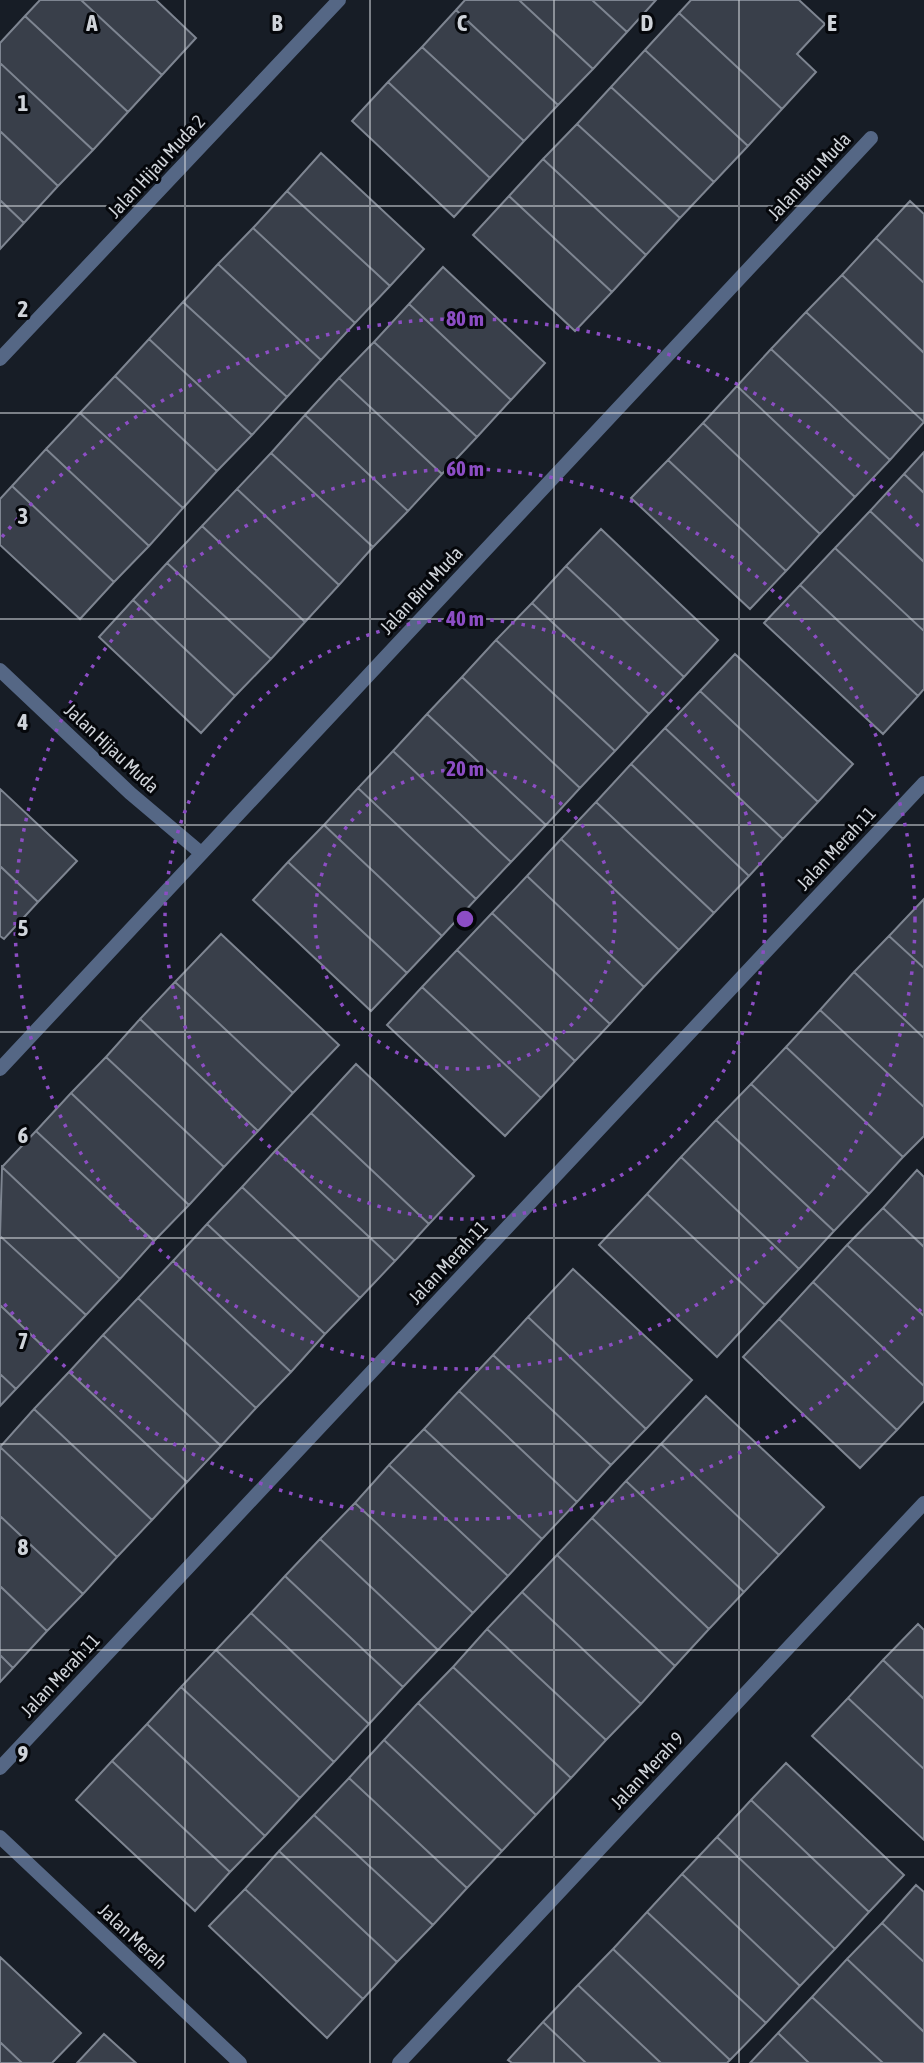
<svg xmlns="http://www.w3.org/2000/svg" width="924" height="2063" font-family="'Asap Condensed',sans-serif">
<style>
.building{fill:#393f4a;stroke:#7e8591;stroke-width:2}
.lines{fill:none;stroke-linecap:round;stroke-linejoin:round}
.street{stroke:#556785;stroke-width:14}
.grid{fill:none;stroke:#cfd3d9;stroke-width:2;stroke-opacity:0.55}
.ring{fill:none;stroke:#8c4dc4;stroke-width:3.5;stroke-dasharray:3.5 7}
.labels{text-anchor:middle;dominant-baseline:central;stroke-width:6;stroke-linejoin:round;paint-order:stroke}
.street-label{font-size:19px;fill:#cfd3d9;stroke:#05070b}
.grid-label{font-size:23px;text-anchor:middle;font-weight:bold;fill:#cfd3d9;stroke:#05070b;stroke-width:6;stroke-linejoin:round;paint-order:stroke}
.centre{fill:#8c4dc4;stroke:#05070b;stroke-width:3.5}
.ring-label{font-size:21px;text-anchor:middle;font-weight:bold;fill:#8c4dc4;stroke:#05070b;stroke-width:6;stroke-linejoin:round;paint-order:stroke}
</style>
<rect width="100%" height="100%" fill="#171d26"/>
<path class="building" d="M40 0H81L162 75 128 112 25 16Z
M81 0H156L196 38 162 75Z
M465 0H519L593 69 558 105 456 10Z
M519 0H592L627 32 593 69Z
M592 0H656L627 32Z
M691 0H799L825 24 797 54 816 72 782 109 679 13Z
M456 10 558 105 524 141 422 47Z
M679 13 782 109 748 146 645 50Z
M25 16 128 112 93 150 0 63V43Z
M422 47 524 141 490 178 388 82Z
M645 50 748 146 714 182 611 87Z
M0 63 93 150 58 186 0 131Z
M388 82 490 178 454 217 352 121Z
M611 87 714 182 680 218 577 124Z
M577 124 680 218 646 255 543 159Z
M0 131 58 186 24 223 0 200Z
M321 153 424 249 390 286 287 191Z
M543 159 646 255 612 292 509 196Z
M287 191 390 286 355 323 253 228Z
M509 196 612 292 575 331 473 235Z
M0 200 24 223 0 249Z
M910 201 924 214V283L876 238Z
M253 228 355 323 321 360 218 264Z
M876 238 924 283V353L842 275Z
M218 264 321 360 287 397 183 302Z
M443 267 545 363 511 400 409 304Z
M842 275 924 353V422L806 312Z
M183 302 287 397 252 435 149 339Z
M409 304 511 400 477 437 374 342Z
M806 312 924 422 890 460 771 349Z
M149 339 252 435 217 471 115 376Z
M374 342 477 437 442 474 339 378Z
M771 349 890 460 855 497 737 386Z
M115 376 217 471 183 508 80 413Z
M339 378 442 474 408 511 305 415Z
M737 386 855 497 820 534 703 423Z
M80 413 183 508 149 546 46 449Z
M305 415 408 511 373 547 271 453Z
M703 423 820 534 786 571 668 460Z
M46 449 149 546 114 582 12 486Z
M924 452V493L904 474Z
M271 453 373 547 339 585 237 489Z
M668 460 786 571 750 609 631 498Z
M904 474 924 493V562L870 511Z
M12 486 114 582 80 619 0 545V499Z
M237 489 339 585 305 622 202 526Z
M870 511 924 562V631L835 548Z
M202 526 305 622 271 659 167 563Z
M601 529 718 640 684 677 566 566Z
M835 548 924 631V689L918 696 800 585Z
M167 563 271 659 235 696 133 600Z
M566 566 684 677 649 714 532 603Z
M800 585 918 696 883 734 764 623Z
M133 600 235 696 201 733 99 637Z
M532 603 649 714 615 751 496 640Z
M496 640 615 751 580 788 462 677Z
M735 654 853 764 818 802 700 691Z
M462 677 580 788 546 825 427 714Z
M700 691 818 802 783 839 665 728Z
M427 714 546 825 511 862 393 751Z
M665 728 783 839 749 876 631 764Z
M393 751 511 862 476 899 358 788Z
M631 764 749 876 714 913 596 802Z
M358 788 476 899 442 936 324 825Z
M0 789 77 861 38 902 0 866Z
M596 802 714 913 679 950 561 839Z
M324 825 442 936 407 973 288 862Z
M561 839 679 950 644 987 527 876Z
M288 862 407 973 371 1011 253 900Z
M0 866 38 902 4 939 0 936Z
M527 876 644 987 610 1024 492 913Z
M924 899V968L889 936Z
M492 913 610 1024 575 1061 457 950Z
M221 934 339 1045 293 1093 175 982Z
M889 936 924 968V1038L854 972Z
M457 950 575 1061 541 1098 422 987Z
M854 972 924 1038V1107L820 1010Z
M175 982 293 1093 258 1131 140 1019Z
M422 987 541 1098 505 1136 387 1025Z
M820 1010 924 1107V1136L903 1157 786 1047Z
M140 1019 258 1131 224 1167 106 1057Z
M786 1047 903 1157 869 1194 751 1084Z
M106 1057 224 1167 189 1205 71 1093Z
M356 1064 474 1176 429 1224 311 1113Z
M751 1084 869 1194 834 1231 716 1120Z
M71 1093 189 1205 154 1241 36 1131Z
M311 1113 429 1224 395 1261 276 1150Z
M716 1120 834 1231 799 1269 681 1157Z
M36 1131 154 1241 120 1279 2 1167Z
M276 1150 395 1261 360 1298 242 1187Z
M681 1157 799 1269 765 1305 647 1194Z
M2 1167 120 1279 86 1315 0 1236Z
M917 1170 924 1177V1247L883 1208Z
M242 1187 360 1298 325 1334 207 1224Z
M647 1194 765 1305 717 1357 599 1245Z
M883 1208 924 1247V1316L847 1245Z
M207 1224 325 1334 291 1372 173 1261Z
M0 1236 86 1315 50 1353 0 1305Z
M847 1245 924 1316V1386L813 1282Z
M173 1261 291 1372 256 1408 138 1298Z
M573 1269 692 1380 646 1429 528 1317Z
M813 1282 924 1386V1401L897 1430 779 1319Z
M138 1298 256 1408 221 1446 103 1335Z
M0 1305 50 1353 16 1389 0 1374Z
M528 1317 646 1429 611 1465 493 1355Z
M779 1319 897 1430 860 1468 743 1357Z
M103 1335 221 1446 187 1482 69 1372Z
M493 1355 611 1465 577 1502 459 1391Z
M69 1372 187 1482 152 1520 34 1409Z
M0 1374 16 1389 0 1406Z
M459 1391 577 1502 542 1539 424 1429Z
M706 1396 824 1507 779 1555 661 1444Z
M34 1409 152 1520 117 1557 0 1447Z
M424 1429 542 1539 508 1576 389 1465Z
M661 1444 779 1555 744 1592 626 1481Z
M0 1447 117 1557 83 1594 0 1516Z
M389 1465 508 1576 473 1613 355 1503Z
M626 1481 744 1592 709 1629 592 1518Z
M355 1503 473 1613 438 1650 320 1539Z
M0 1516 83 1594 47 1631 0 1586Z
M592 1518 709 1629 675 1666 557 1555Z
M320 1539 438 1650 403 1687 285 1576Z
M557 1555 675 1666 641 1704 522 1592Z
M285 1576 403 1687 369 1724 251 1613Z
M0 1586 47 1631 13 1668 0 1655Z
M522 1592 641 1704 606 1740 487 1629Z
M251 1613 369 1724 334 1762 216 1650Z
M918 1624 924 1630V1699L883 1660Z
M487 1629 606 1740 571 1778 453 1667Z
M216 1650 334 1762 300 1798 181 1687Z
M0 1655 13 1668 0 1682Z
M883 1660 924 1699V1769L848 1698Z
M453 1667 571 1778 536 1815 418 1703Z
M181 1687 300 1798 265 1836 147 1724Z
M848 1698 924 1769V1840L812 1736Z
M418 1703 536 1815 502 1851 384 1740Z
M147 1724 265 1836 230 1872 112 1761Z
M384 1740 502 1851 467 1888 349 1778Z
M112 1761 230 1872 195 1911 76 1800Z
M786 1763 904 1875 869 1912 751 1800Z
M349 1778 467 1888 433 1925 314 1815Z
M751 1800 869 1912 835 1949 717 1837Z
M314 1815 433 1925 397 1962 279 1851Z
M717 1837 835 1949 800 1986 682 1874Z
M279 1851 397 1962 363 1999 245 1889Z
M682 1874 800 1986 766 2023 647 1912Z
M916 1885 924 1892V1962L882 1923Z
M245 1889 363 1999 327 2038 209 1926Z
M647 1912 766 2023 730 2060 613 1949Z
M882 1923 924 1962V2032L847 1959Z
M613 1949 730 2060 727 2063H661L578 1985Z
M0 1957 81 2033 52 2063H22L0 2042Z
M847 1959 924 2032V2063H883L812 1997Z
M578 1985 661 2063H586L543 2022Z
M812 1997 883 2063H809L778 2033Z
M543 2022 586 2063H512L508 2060Z
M778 2033 809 2063H750Z
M104 2034 136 2063H77Z
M0 2042 22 2063H0Z"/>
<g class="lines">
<path class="street" d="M0 359 339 0
M0 670 130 793 201 853
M0 1069 871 138
M0 1768 924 783
M0 1837 240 2063
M399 2063 924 1503"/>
</g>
<path class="grid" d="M185 0V2063M370 0V2063M554 0V2063M739 0V2063M0 206H924M0 413H924M0 619H924M0 825H924M0 1032H924M0 1238H924M0 1444H924M0 1650H924M0 1857H924"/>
<g class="ring">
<circle cx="465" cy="919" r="150"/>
<circle cx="465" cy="919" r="300"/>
<circle cx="465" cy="919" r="450"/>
<path d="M921 1309A600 600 0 0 1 2 1301M2 537A600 600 0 0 1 921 529"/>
</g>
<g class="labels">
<g class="street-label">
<text transform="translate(156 166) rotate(-47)">Jalan Hijau Muda 2</text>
<text transform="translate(809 176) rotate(-47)">Jalan Biru Muda</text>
<text transform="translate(421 590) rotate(-47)">Jalan Biru Muda</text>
<text transform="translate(112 748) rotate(43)">Jalan Hijau Muda</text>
<text transform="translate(836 848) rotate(-47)">Jalan Merah 11</text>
<text transform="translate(448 1262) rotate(-47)">Jalan Merah 11</text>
<text transform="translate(60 1675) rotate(-47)">Jalan Merah 11</text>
<text transform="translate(647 1770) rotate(-47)">Jalan Merah 9</text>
<text transform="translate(133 1936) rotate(43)">Jalan Merah</text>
</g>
</g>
<g class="grid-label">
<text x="92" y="31">A</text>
<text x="277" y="31">B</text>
<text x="462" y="31">C</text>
<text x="647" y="31">D</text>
<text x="832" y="31">E</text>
<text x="23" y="111">1</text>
<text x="23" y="317">2</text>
<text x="23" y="524">3</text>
<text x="23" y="730">4</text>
<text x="23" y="936">5</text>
<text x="23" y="1143">6</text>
<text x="23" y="1349">7</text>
<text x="23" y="1555">8</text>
<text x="23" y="1762">9</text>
</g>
<circle cx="465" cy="919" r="10" class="centre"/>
<g class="ring-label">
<text x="465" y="326">80 m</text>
<text x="465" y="476">60 m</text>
<text x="465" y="626">40 m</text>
<text x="465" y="776">20 m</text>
</g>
</svg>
